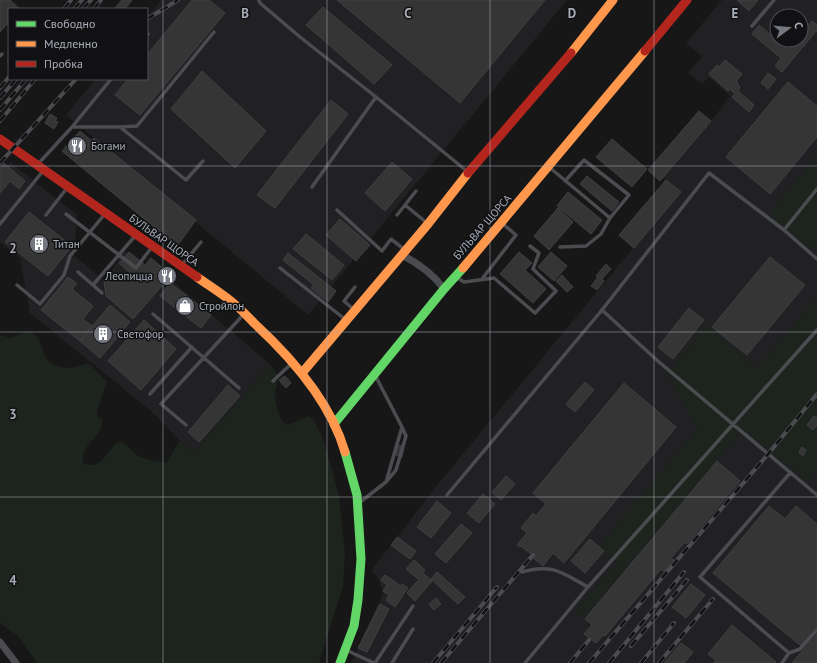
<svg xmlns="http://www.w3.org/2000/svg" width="817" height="663" font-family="'PT Sans',sans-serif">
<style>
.built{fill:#212123;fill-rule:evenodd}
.green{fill:#1d241e}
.building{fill:#353536;stroke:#3f4043}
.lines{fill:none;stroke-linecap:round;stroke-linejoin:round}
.lane{stroke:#4b4c50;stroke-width:3.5}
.street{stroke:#4b4c50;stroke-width:7}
.fast{stroke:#63d668;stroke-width:9}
.slow{stroke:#ff974d;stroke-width:9}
.jam{stroke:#b3261e;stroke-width:9}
.rail-casing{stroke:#4b4c4f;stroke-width:4}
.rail{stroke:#111113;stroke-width:2.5;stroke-dasharray:8;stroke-linecap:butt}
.grid{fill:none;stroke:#a8adb8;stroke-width:1;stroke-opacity:0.55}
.labels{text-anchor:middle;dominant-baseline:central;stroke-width:3;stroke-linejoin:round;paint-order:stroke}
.poi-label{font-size:11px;fill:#a8adb8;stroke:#111113;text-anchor:start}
.street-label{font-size:11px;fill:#a8adb8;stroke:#111113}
.grid-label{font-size:13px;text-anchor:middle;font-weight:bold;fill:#a8adb8;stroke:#111113;stroke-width:3;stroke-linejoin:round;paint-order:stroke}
</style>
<rect width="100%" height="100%" fill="#171717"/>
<path class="built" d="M161 0H567L308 315 66 115 96 79H147V17Z
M722 0H817V663H351L383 594 377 575 371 571 434 489 633 248 619 235 666 180 663 178 660 181 648 170 699 111 711 121 730 96 709 77 702 84 688 73 702 57 686 43ZM777 16H801V40H777Z
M10 162 77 215 74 255 105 282 124 251 176 284 271 365 194 452 180 441 152 412 30 313 20 258 0 242V176Z"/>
<path class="green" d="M817 155V252L769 214Z
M817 298V471L808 481 743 429 583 617 576 611 618 562 599 547 698 429 667 374 707 326 757 369Z
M27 331C50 337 34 362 61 367 64 367 67 368 70 368 76 367 83 365 89 363L107 382 97 411 98 417 103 419C102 423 102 428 99 432 92 442 81 448 83 463 98 471 108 453 116 443L122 441 138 456 150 460 166 463 180 441 194 452 271 365C273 369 278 374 278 379 278 384 275 388 275 392 275 402 278 419 287 425L309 416 314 420 324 441 339 496 345 554 343 586 319 663H37L18 636 0 623V335L11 338Z"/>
<path class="building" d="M0 0H10L20 9H9V22L0 32Z
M122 0H132L125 9H114Z
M192 0H209L225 13 140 115 115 95 128 79H147V55Z
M337 0H545L460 103Z
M737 0H758L749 11Z
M323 7 392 65 374 84 306 25Z
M812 21 817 25V30L782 72 775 66 781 58 752 34 759 25 788 49 796 40H801V34Z
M725 60 742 74 736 81 738 83 737 84 740 87 738 91 754 105 749 112 732 97 735 94 730 89 728 91 709 74 717 65 719 67Z
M202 71 266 131 235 168 171 109Z
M768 73 776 79 768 89 761 83Z
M788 82 817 106V137L770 194 726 157Z
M331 100 348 114 275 208 257 195Z
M699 111 711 121 660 181 648 170Z
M50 114 57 118 55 121 58 122 54 129 45 123Z
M80 131 92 141 74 161 62 151Z
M94 138 196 220 177 246 74 161Z
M612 139 647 169 632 187 596 157Z
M392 162 412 179 385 211 365 193Z
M4 163 25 181 19 189 10 181 0 193V168Z
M587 176 619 202 612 211 580 184Z
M666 180 681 192 634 248 619 235Z
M568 192 602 220 591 234 557 206Z
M558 208 573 222 549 250 534 236Z
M29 212 72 246 48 276 5 242Z
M340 219 370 245 356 261 326 235Z
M306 234 344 265 332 280 293 249Z
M129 252 145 265 151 258 171 275 133 319 106 296 104 281 122 283 130 273 119 263Z
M519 252 532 263 525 270 546 289 533 303 500 274Z
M551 252 567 266 554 281 538 267Z
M288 253 336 291 328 302 311 288 314 285 283 260Z
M770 257 805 285 747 355 712 327Z
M606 264 611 269 602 279 604 281 597 290 591 286 598 277 596 276Z
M562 275 573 287 567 292 556 281Z
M68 277 77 284 72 289 93 306 83 319 92 326 80 341 41 310Z
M170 283 211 315 201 328 160 296Z
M110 305 130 322 100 358 80 341Z
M689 308 704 320 673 359 658 347Z
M144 320 176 349 141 390 108 361Z
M285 376 291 383 286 388 279 380Z
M585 382 594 390 575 412 566 404Z
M624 383 676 427 564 563 553 553 543 566 533 558 535 557 521 546 520 547 517 545 527 533 521 528 533 513 536 516 546 504 533 493Z
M228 385 240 396 199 442 188 432Z
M814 416 817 418V425L813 430 807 425Z
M396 444 404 447 402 457 393 454Z
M802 447 806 450 803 456 799 453Z
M717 461 740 481 687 544 685 542 671 558 674 560 664 572 661 569 605 636 603 635 596 643 584 634 592 625 585 619Z
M506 476 515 484 501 500 492 492Z
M483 494 495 504 479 523 467 513Z
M437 501 451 513 431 538 417 527Z
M769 506 785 519 796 506 817 524V627L801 646 713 573Z
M461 524 472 533 446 563 435 554Z
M397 537 416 551 410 559 391 545Z
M590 539 604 551 585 573 571 561Z
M414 560 425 570 418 579 406 569Z
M437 572 465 597 458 604 431 579Z
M424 574 432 581 415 601 407 593Z
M385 575 401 586 402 584 408 588 395 607 386 600 389 595 383 591 387 585 381 580Z
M691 584 705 595 686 618 672 607Z
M436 598 441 604 434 610 429 604Z
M380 604 389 609 367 652 358 648Z
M732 625 776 662 775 663H714L716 660 708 654Z
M817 634V663H792Z
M681 643 693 652 684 663H664Z"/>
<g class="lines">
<path class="lane" d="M259 0 260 3 300 37 376 97 468 172
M752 26 774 0
M147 35 148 34
M0 56 2 54
M72 127H120L137 126 214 32
M120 127 186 180 203 161
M38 164 72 127 111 79
M549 167 610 218
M312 187 376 97
M405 205 427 223
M337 210 382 251 391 239 405 250
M66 214 136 268 152 247
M46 215 67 188
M397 215 416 191
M0 224 43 171
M784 230 817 189
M560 247 586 246 601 234 610 218 629 195 584 160 565 181
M181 266 201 242
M280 268 346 320
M78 272 102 293
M456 277 464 282 494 278 535 313 556 291 533 269 539 253 530 246
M482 279 516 235 503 224
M17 285 40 304 64 275 70 256 104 215
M93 285 135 236
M353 309 344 301 355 287
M602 310 659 362 817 495
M153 314 239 388
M273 381 292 363
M150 394 192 347
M186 425 161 404 244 314
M790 473 700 577 789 653 800 649 817 630
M387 481 396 470 406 436 402 427
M447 495 602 310 709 173 784 230 817 259
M359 503 386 482 402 427 375 375
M522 572C553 563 562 573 588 587
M346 650 374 663
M375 663 413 606
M392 663 413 629
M525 663 588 587 817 330
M782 663 789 653"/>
<path class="street" d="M402 255C418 263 433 274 444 289
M0 642 16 663"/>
<path class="fast" d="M334 424 444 289 463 268
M340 663 354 626 358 600 361 559 357 495 345 452"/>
<path class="slow" d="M571 53 613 0
M463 268 645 51
M197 277C208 285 221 293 232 302 240 308 247 316 254 323 291 357 331 403 345 452
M302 373 428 224 468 173"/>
<path class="jam" d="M645 51 687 0
M0 139 197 277
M468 173 571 53"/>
<g class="rail-casing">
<path id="rail" d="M64 9 71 0
M74 9 82 0
M83 9 91 0
M94 9 101 0
M147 19 178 0
M0 88 9 77
M0 98 16 79
M0 110 26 79
M0 121 35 79
M0 163 76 79
M631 646 687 580
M433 663 497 587
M441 663 533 555
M570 663 589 640
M589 663 769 453 817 394
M609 663 684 572
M641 663 674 623
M659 663 713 599"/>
</g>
<use href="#rail" class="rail"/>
</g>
<path class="grid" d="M163 0V663M327 0V663M490 0V663M654 0V663M0 166H817M0 332H817M0 497H817"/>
<defs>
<g id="restaurant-disc" transform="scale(1)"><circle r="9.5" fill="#757880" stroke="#111113"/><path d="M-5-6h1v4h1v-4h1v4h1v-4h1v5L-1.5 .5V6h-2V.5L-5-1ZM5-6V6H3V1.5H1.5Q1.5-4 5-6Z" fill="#fff"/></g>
<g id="building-disc" transform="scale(1)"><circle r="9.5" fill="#757880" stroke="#111113"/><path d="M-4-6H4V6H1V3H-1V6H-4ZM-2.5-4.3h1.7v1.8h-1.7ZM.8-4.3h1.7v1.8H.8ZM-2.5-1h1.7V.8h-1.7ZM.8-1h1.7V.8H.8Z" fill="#fff"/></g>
<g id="shop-disc" transform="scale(1)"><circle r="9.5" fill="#757880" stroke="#111113"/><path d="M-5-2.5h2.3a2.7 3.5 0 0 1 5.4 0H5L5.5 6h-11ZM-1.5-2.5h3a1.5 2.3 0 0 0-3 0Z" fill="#fff"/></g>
</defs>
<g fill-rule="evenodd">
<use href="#restaurant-disc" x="77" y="146"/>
<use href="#building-disc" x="39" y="244"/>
<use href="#restaurant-disc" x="167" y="276"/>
<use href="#shop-disc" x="185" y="306"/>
<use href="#building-disc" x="103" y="334"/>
</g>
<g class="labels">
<g class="poi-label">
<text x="91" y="146">Богами</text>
<text x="53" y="244">Титан</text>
<text x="153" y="276" text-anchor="end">Леопицца</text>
<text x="199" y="306">Стройлон</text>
<text x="117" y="334">Светофор</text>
</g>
<g class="street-label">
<text transform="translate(482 227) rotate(-49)">БУЛЬВАР ЩОРСА</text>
<text transform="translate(164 240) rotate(35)">БУЛЬВАР ЩОРСА</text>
</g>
</g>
<g class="grid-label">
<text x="245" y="18">B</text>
<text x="408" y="18">C</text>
<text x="572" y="18">D</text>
<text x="735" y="18">E</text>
<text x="13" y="253">2</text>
<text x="13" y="419">3</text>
<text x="13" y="585">4</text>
</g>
<rect x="8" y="8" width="140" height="72" fill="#111113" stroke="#4d4f55"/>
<rect x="16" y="21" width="20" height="6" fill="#63d668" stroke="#4d4f55"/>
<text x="44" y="28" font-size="12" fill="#a8adb8">Свободно</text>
<rect x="16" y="41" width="20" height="6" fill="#ff974d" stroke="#4d4f55"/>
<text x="44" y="48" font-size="12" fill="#a8adb8">Медленно</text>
<rect x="16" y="61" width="20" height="6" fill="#b3261e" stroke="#4d4f55"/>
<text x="44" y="68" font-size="12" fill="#a8adb8">Пробка</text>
<g transform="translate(789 28) rotate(74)"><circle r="19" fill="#111113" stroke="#4d4f55"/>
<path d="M0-3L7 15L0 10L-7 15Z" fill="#757880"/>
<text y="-6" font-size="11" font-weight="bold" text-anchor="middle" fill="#a8adb8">С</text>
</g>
</svg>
